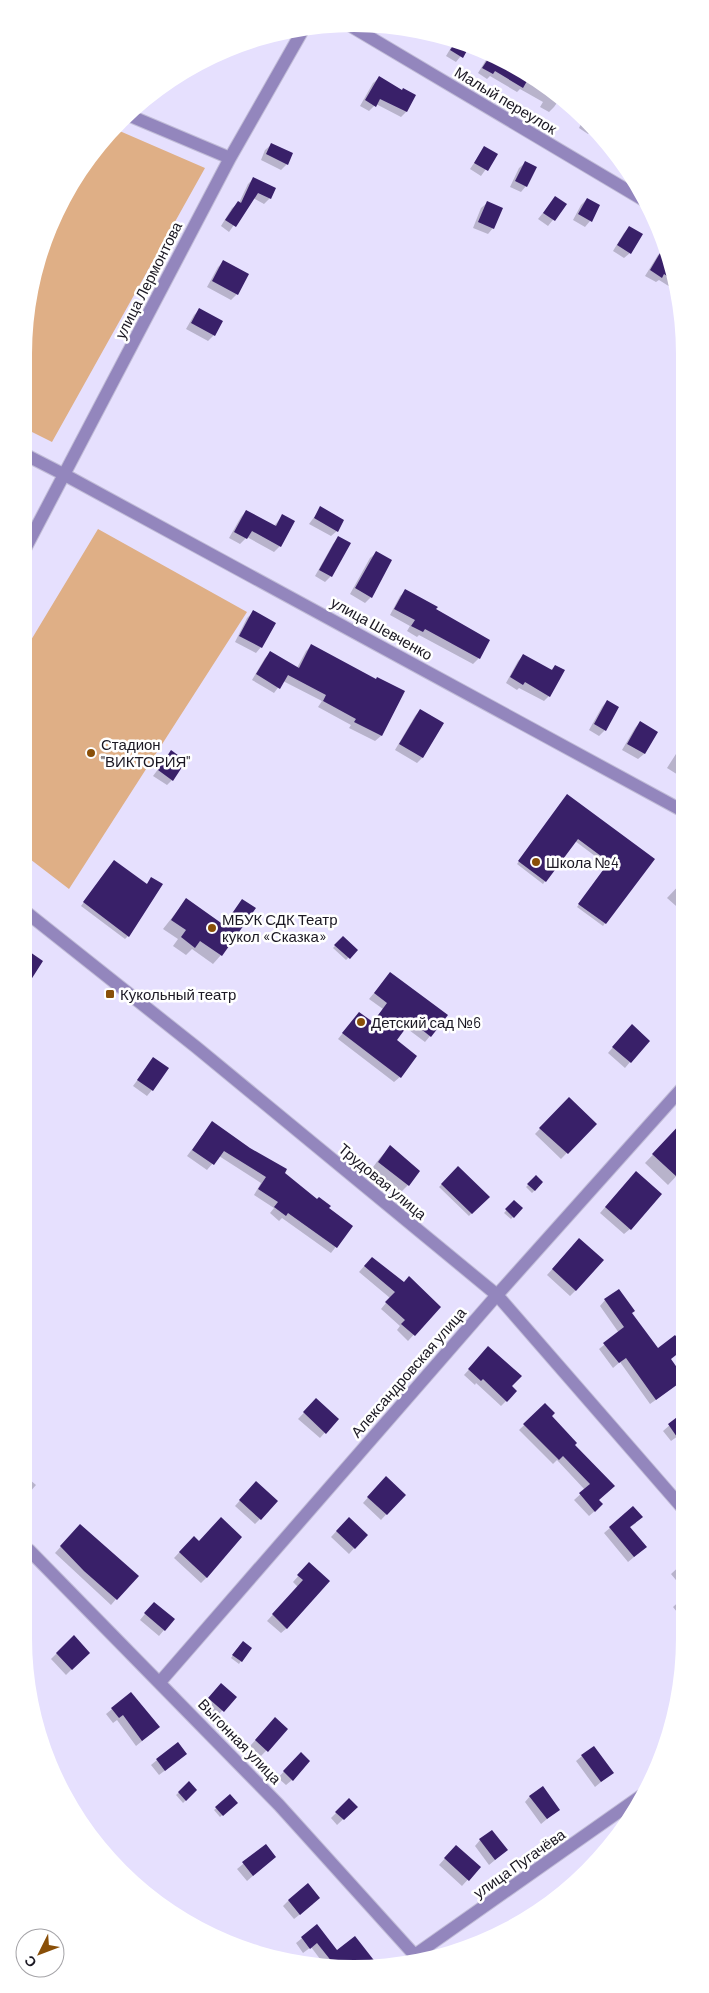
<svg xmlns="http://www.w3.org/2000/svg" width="709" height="1993" font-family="Barlow,sans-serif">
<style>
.green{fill:#dfaf86}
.shadow{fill:#0003}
.building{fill:#392069}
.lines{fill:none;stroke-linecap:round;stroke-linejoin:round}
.street-casing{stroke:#c1bcd7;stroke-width:14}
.street{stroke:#9386bd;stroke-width:12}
.poi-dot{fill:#894f08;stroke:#fff;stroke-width:2}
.labels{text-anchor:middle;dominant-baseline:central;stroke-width:5;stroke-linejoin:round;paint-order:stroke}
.street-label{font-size:15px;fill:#1b1823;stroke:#fff}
.poi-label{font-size:15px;fill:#1b1823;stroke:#fff;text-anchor:start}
</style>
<rect width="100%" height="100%" fill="#e6e0fe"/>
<path class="green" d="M115 129 205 168 52 442 24 428V354L35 269 58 208 92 153Z
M98 529 247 612 69 889 26 856 25 650Z"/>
<path class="shadow" d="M455 41 468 47 456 62 446 56Z
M489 55 520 68 559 100 554 107 549 112 540 107 543 102 520 89 517 92 490 76 487 79 478 73Z
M379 78 402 91 414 96 406 112 401 117 376 104 369 111 360 106 373 83Z
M583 120 594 129 588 134 579 128Z
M271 145 287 164 281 170 261 160 265 150Z
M484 148 496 155 481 176 470 169Z
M525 163 526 186 521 192 510 187 519 168Z
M253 179 270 198 264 204 253 198 229 232 221 226 232 208 239 203 248 184Z
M555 198 565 205 548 226 538 219Z
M587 199 590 221 585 227 573 220 581 205Z
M487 203 493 228 488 234 473 228 481 208Z
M629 228 630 253 624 258 613 251 624 233Z
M663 250 676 289 675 290 659 280 656 282 645 276 658 255Z
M223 262 237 294 231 300 207 287 218 267Z
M199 310 214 335 208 341 186 329 194 315Z
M321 508 337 531 331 536 309 524Z
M246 511 274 526 283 515 280 546 274 552 247 537 240 544 229 538 241 517Z
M338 538 331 576 325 582 315 576 333 544Z
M376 553 371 597 365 603 350 594 370 558Z
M406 591 435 610 479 658 473 664 419 635 417 637 407 631 410 626 390 615 400 596Z
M253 612 261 647 256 653 235 642 247 618Z
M311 646 375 680 403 691 381 736 375 741 349 728 351 725 318 707 322 701 283 681 274 693 252 680 265 658 270 653 297 668 306 651Z
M523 656 550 671 555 666 549 696 544 701 519 688 517 690 506 683 518 661Z
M607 701 605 730 599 736 589 730 602 707Z
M420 710 442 723 422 758 417 763 395 750 415 716Z
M640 722 657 732 644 754 638 759 622 750 635 728Z
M683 743V778L667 768Z
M171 752 172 780 167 785 153 776Z
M565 798 653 859 603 926 577 907 607 865 575 841 543 884 517 864Z
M111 865 146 885 152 878 128 936 125 939 81 906Z
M684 880V913L667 898Z
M186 900 223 925 242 901 221 955 213 964 192 949 186 955 173 946 178 939 163 929Z
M343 937 356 950 346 960 333 948Z
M27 950 41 961 27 984Z
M390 974 430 1036 425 1042 405 1027 395 1040 400 1077 394 1082 338 1039 354 1019 372 1023 383 1009 369 999Z
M626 1032 630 1062 625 1068 608 1053Z
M153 1059 152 1090 147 1096 133 1086Z
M569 1098 595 1124 561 1159 535 1134Z
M212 1123 283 1173 352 1226 331 1253 282 1218 279 1221 270 1213 274 1208 254 1195 261 1183 219 1156 207 1170 187 1156Z
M681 1125 684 1127V1168L668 1185 645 1163Z
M390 1147 408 1185 397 1196 368 1174 379 1159Z
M458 1168 488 1197 469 1216 439 1187Z
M536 1177 542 1183 532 1193 526 1187Z
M631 1178 630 1229 624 1234 600 1213Z
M514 1202 521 1209 511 1219 504 1213Z
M684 1243V1254L680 1248Z
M574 1245 576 1290 570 1296 547 1275Z
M366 1264 403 1284 409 1277 439 1307 408 1341 397 1330 400 1326 381 1309 390 1298 359 1272Z
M605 1300 657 1350 683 1348 670 1359 678 1384 650 1404 620 1362 613 1368 599 1349 619 1333 600 1306Z
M483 1354 516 1391 501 1406 476 1383 475 1385 464 1375Z
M316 1400 337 1419 320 1438 298 1419Z
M545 1405 550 1416 573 1445 598 1500 596 1510 589 1516 574 1500 585 1490 557 1460 553 1464 519 1430Z
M685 1412V1431L671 1441 663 1431Z
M29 1479 36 1485 29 1493Z
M380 1484 404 1495 381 1520 363 1503Z
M251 1488 260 1519 255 1524 235 1506Z
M633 1508 636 1523 629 1528 639 1553 628 1562 604 1533Z
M343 1524 366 1535 349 1554 331 1537Z
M74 1532 116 1599 111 1605 55 1553Z
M188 1543 207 1577 201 1583 174 1558Z
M685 1561V1591L671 1574Z
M309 1564 287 1628 281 1633 267 1621 298 1587 293 1582Z
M685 1596V1622L673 1607Z
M149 1609 164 1630 159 1636 140 1620Z
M73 1637 88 1653 66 1675 51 1659Z
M240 1645 241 1661 239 1664 231 1658Z
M216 1690 235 1697 217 1716 203 1704Z
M130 1694 152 1733 136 1746 117 1720 113 1723 106 1714Z
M270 1724 287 1729 261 1756 250 1746Z
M582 1756 612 1773 595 1787 576 1761Z
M180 1759 159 1775 151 1765 157 1760Z
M295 1759 292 1780 286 1785 278 1778Z
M189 1783 196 1790 183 1803 176 1795Z
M230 1796 236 1803 220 1817 214 1810Z
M530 1796 559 1809 541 1824 525 1802Z
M349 1800 356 1807 337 1825 331 1818Z
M480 1840 500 1856 489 1865 475 1846Z
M266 1845 275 1857 247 1881 237 1869Z
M456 1846 479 1867 462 1886 439 1865Z
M289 1900 313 1904 294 1919 283 1906Z
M317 1926 337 1951 354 1938 379 1968 326 1967 311 1947 303 1953 296 1943Z"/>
<path class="building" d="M456 42 469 47 463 58 450 50Z
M490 56 520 68 530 76 523 88 495 71 493 74 482 68Z
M379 76 402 90 403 88 416 95 407 112 380 99 376 107 365 100Z
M271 143 293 153 288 165 266 154Z
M484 146 498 154 488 171 474 163Z
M525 161 537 167 527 187 515 181Z
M253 177 276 188 271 199 258 193 236 227 225 220 238 201 241 203Z
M555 196 567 204 555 221 543 213Z
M587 198 600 205 592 222 578 214Z
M487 201 503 208 494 229 478 222Z
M629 226 643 234 631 254 617 245Z
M663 248 673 280 664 274 662 278 650 270Z
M223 260 249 274 238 295 212 281Z
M199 308 223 321 215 336 191 323Z
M320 506 344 520 338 532 314 518Z
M246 510 276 526 282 514 295 521 281 547 252 531 247 539 234 532Z
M338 536 351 543 332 577 319 570Z
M376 551 392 560 372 598 355 588Z
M405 589 438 607 436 609 490 640 480 659 425 629 423 632 411 626 415 620 394 609Z
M253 610 276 623 262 648 239 636Z
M311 644 376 679 377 677 405 691 382 736 354 722 356 719 323 701 326 695 288 675 280 689 256 674 270 651 299 668Z
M523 654 552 670 555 665 565 670 550 697 525 682 523 685 510 677Z
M607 700 619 707 606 731 594 724Z
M420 709 444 723 423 758 399 744Z
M640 721 658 732 645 754 627 744Z
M171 750 186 761 173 781 158 770Z
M567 794 655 859 606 924 578 904 609 862 578 839 546 882 518 861Z
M114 860 147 884 151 877 163 884 129 937 83 902Z
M186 898 224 925 242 899 256 908 222 956 200 941 195 948 181 937 186 930 171 920Z
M343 936 358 950 350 959 334 945Z
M27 950 43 961 27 986Z
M390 972 448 1015 431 1037 411 1021 397 1040 417 1056 401 1078 342 1033 359 1012 373 1022 387 1003 374 993Z
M632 1024 650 1041 631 1063 612 1047Z
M153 1057 169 1068 153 1091 137 1080Z
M569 1097 597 1124 568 1154 539 1128Z
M684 1120V1169L677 1177 652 1154Z
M212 1121 250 1148 287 1169 285 1173 317 1199 319 1197 331 1206 329 1208 353 1226 337 1248 288 1213 286 1216 274 1207 278 1202 258 1189 266 1177 224 1151 214 1165 192 1150Z
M390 1145 420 1171 409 1186 378 1162Z
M458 1166 490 1197 472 1214 441 1184Z
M636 1171 662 1194 631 1230 605 1207Z
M536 1175 543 1182 535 1191 527 1184Z
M514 1200 523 1208 514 1218 505 1209Z
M579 1238 604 1260 576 1291 552 1269Z
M372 1257 404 1282 409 1276 441 1307 415 1336 401 1324 405 1320 385 1302 395 1292 364 1266Z
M619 1289 635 1311 632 1313 658 1348 675 1335 685 1348 671 1359 685 1379 656 1400 626 1358 619 1363 603 1343 624 1327 604 1299Z
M488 1346 522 1376 512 1386 517 1391 507 1402 483 1379 481 1381 468 1369Z
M316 1398 339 1419 326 1434 303 1412Z
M545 1403 555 1413 552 1416 577 1443 575 1445 615 1486 599 1500 603 1504 595 1512 579 1493 590 1484 563 1456 559 1460 523 1424Z
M685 1411V1431L677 1437 668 1424Z
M386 1476 406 1495 387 1515 367 1497Z
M256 1481 278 1501 261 1520 239 1500Z
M633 1506 643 1517 630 1527 647 1547 634 1557 609 1527Z
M221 1517 242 1537 207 1578 179 1552 194 1536 199 1541Z
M349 1517 368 1535 355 1549 336 1531Z
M80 1524 139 1576 117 1600 84 1571 60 1546Z
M309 1562 330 1581 287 1629 272 1614 303 1580 297 1575Z
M154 1602 175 1619 165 1631 144 1613Z
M74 1635 90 1653 72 1670 56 1653Z
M243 1641 252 1648 242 1662 232 1655Z
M221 1683 237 1697 224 1712 208 1698Z
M131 1692 160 1727 142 1741 123 1715 119 1718 111 1708Z
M275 1717 288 1729 268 1752 255 1740Z
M178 1742 187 1754 165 1771 156 1759Z
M594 1746 614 1773 601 1782 581 1755Z
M301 1752 310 1761 293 1781 283 1771Z
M189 1781 197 1790 186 1801 178 1792Z
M543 1786 560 1810 547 1819 529 1796Z
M230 1794 238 1803 223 1816 215 1807Z
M349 1798 358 1807 344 1820 335 1812Z
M492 1830 508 1850 495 1860 479 1839Z
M266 1844 276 1857 253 1876 242 1862Z
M456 1845 481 1867 469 1881 444 1858Z
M308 1883 320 1898 300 1915 288 1900Z
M317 1924 337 1950 355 1936 380 1968 336 1967 317 1943 310 1949 301 1937Z"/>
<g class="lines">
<g class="street-casing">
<path id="street" d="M349 25 647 202
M128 115 230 158
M24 454 65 475 683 811
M25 549 230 158 304 28
M26 912 196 1047 497 1295 685 1511
M29 1550 279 1805 420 1961
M160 1682 497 1295 684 1086
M415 1955 641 1796"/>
</g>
<use href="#street" class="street"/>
</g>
<g class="poi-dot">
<circle cx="91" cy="753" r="5"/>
<circle cx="536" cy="862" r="5"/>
<circle cx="212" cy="928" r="5"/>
<rect x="105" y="989" width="10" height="10" rx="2.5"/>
<circle cx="361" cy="1022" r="5"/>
</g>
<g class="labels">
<g class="street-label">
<text transform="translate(506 100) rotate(31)">Малый переулок</text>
<text transform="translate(148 280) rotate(-63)">улица Лермонтова</text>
<text transform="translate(382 628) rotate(29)">улица Шевченко</text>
<text transform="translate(383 1181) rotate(40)">Трудовая улица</text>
<text transform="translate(408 1372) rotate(-49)">Александровская улица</text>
<text transform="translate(240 1741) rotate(46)">Выгонная улица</text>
<text transform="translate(519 1863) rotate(-35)">улица Пугачёва</text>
</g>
<g class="poi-label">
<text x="101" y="744">Стадион<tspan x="101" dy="17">"ВИКТОРИЯ"</tspan></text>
<text x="546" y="862">Школа №4</text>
<text x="222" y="919">МБУК СДК Театр<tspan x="222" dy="17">кукол «Сказка»</tspan></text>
<text x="120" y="994">Кукольный театр</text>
<text x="371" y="1022">Детский сад №6</text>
</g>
</g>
<path d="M0 0H709V1993H0ZM354 32H354A322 322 0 0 1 676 354V1638A322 322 0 0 1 354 1960H354A322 322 0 0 1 32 1638V354A322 322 0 0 1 354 32Z" fill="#fff" fill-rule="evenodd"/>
<g transform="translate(40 1953) rotate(228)"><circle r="24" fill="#ffffff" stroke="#a4a3a7"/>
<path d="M0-4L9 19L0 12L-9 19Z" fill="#894f08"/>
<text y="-8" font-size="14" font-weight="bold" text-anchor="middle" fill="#1b1823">С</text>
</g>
</svg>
